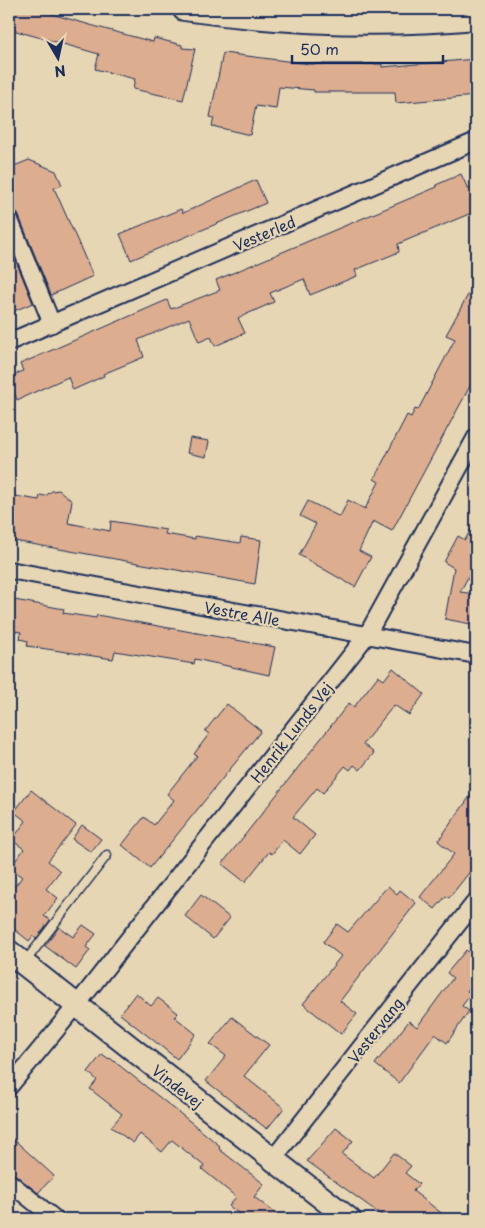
<svg xmlns="http://www.w3.org/2000/svg" width="485" height="1228" font-family="'Playpen Sans',sans-serif">
<style>
.building{fill:#ddad8f;stroke:#1b2f5e}
.lines{fill:none;stroke-linecap:round;stroke-linejoin:round}
.lane-casing{stroke:#1b2f5e;stroke-width:11}
.street-casing{stroke:#1b2f5e;stroke-width:20}
.secondary-casing{stroke:#1b2f5e;stroke-width:26}
.lane{stroke:#e7d6b3;stroke-width:8}
.street{stroke:#e7d6b3;stroke-width:16}
.secondary{stroke:#e7d6b3;stroke-width:22}
.labels{text-anchor:middle;dominant-baseline:central;stroke-width:4.5;stroke-linejoin:round;paint-order:stroke}
.street-label{font-size:15px;fill:#1b2f5e;stroke:#e7d6b3}
</style>
<rect width="100%" height="100%" fill="#e7d6b3"/>
<filter id="ink" filterUnits="userSpaceOnUse"><feTurbulence type="fractalNoise" baseFrequency=".02" numOctaves="2"/><feDisplacementMap in="SourceGraphic" scale="10" xChannelSelector="R" yChannelSelector="G"/><feConvolveMatrix kernelMatrix="1 2 1 2 8 2 1 2 1" color-interpolation-filters="sRGB"/></filter>
<g filter="url(#ink)">
<path class="building" d="M12 9H49L48 13 101 28 153 42 154 38 182 45V48L195 49 183 100 133 89 135 79 95 69 99 54 9 29Z
M223 53 310 64H382V67L476 59V96L396 103 395 92H314V90L279 87 276 109 256 106 250 135 212 126 214 118 210 117Z
M29 160 56 171 62 185 54 188 93 276 51 295 18 214 15 210 9 208V168Z
M461 174 468 189 476 186V211L398 244 399 252 355 270 357 276 310 295 304 279 270 293 274 302 238 318 245 333 215 346 211 337 199 342 189 318 138 340 144 357 103 374 104 376 73 390 68 377 17 400 9 377 23 371 20 364 167 300 171 309 220 290 216 280 437 187 436 185Z
M256 180 266 203 131 260 120 234 181 209 183 213Z
M9 244 33 303 9 313Z
M476 280V375L392 531 373 521 359 551 371 557 355 587 299 555 316 524 300 516 308 501 340 517 348 500 365 509 379 482 374 479 407 415 411 417 415 409 418 410 455 339 446 335Z
M190 438 209 441 206 457 187 453Z
M59 490 72 501 68 523 110 531 111 521 166 530 165 534 195 539V536L240 543 241 537 261 540 255 584 9 540V495L39 500 40 495 45 496 52 491Z
M476 520V562L460 592 476 594V625L445 619 454 568 444 562 458 536 465 540Z
M9 599 64 609 63 613 96 618 97 615 275 647 269 675 195 659 194 664 115 651 113 659 27 646 28 641 20 639 21 632 9 630Z
M393 668 424 694 409 715 394 705 363 744 374 753 360 770 354 765 350 770 345 766 323 793 317 788 293 817 315 835 300 854 283 840 272 854 269 852 245 882 222 864 349 703 354 707 378 676 384 680Z
M227 704 261 731 150 868 122 845 144 817 154 825 174 800 167 794 197 756 194 754 209 734 205 731Z
M476 788V864L449 898 446 896 435 909 420 897 454 854 438 841Z
M31 790 76 825 48 861 60 871 46 889 58 898 44 916 50 920 36 939 33 936 29 941 9 925V894L22 877 10 868 24 849 12 840 26 821 14 812Z
M82 825 101 839 91 852 72 839Z
M388 886 397 894 400 890 416 903 340 1001 357 1014 341 1034 303 1004 341 956 323 942 337 924 348 932Z
M201 895 230 918 213 939 185 916Z
M83 925 96 934 86 947 90 950 76 969 45 946 59 927 73 937Z
M466 950 476 958V979L467 991 471 994 462 1006 469 1011 447 1043 435 1034 399 1083 375 1064 409 1021 417 1027 453 978 447 973Z
M136 993 151 1006 158 998 178 1013 175 1017 196 1034 177 1059 120 1014Z
M232 1017 269 1045 244 1076 284 1108 267 1129 206 1081 226 1056 210 1044Z
M102 1054 109 1059 110 1058 192 1123 220 1146 219 1149 264 1184 254 1197 283 1219H246L229 1206 236 1197 202 1169 204 1166 172 1140 162 1152 140 1134 133 1143 111 1127 122 1114 90 1089 97 1080 88 1072Z
M336 1128 353 1141 342 1154 374 1178 394 1153 411 1166 405 1173 419 1184 413 1191 449 1219H387L307 1161Z
M9 1135 54 1176 38 1193 9 1170Z"/>
<g class="lines">
<g class="lane-casing">
<path id="lane" d="M25 962 107 855"/>
</g>
<g class="street-casing">
<path id="street" d="M9 218 52 324
M9 342 476 141
M9 570 476 655
M9 1087 76 1006 367 635 476 437
M273 1159 476 901
M9 1182 55 1219"/>
</g>
<g class="secondary-casing">
<path id="secondary" d="M184 9C282 23 378 27 476 18
M9 952 349 1219"/>
</g>
<use href="#lane" class="lane"/>
<use href="#street" class="street"/>
<use href="#secondary" class="secondary"/>
</g>
</g>
<g class="labels">
<g class="street-label">
<text transform="translate(264 233) rotate(-23)">Vesterled</text>
<text transform="translate(242 613) rotate(10)">Vestre Alle</text>
<text transform="translate(291 732) rotate(-52)">Henrik Lunds Vej</text>
<text transform="translate(375 1030) rotate(-52)">Vestervang</text>
<text transform="translate(178 1086) rotate(38)">Vindevej</text>
</g>
</g>
<rect width="485" height="1228" fill="none" stroke="#e7d6b3" stroke-width="30"/>
<rect x="15" y="15" width="455" height="1198" fill="none" stroke="#1b2f5e" stroke-width="2" filter="url(#ink)"/>
<g transform="translate(58 58) rotate(171)" stroke="#e7d6b3" stroke-width="4" paint-order="stroke">
<path d="M0-4L9 19L0 12L-9 19Z" fill="#1b2f5e"/>
<text y="-8" font-size="14" font-weight="bold" text-anchor="middle" fill="#1b2f5e">N</text>
</g>
<path d="M292 55v8h151v-8" fill="none" stroke="#1b2f5e" stroke-width="2.5"/>
<text x="300" y="55" font-size="15" fill="#1b2f5e" stroke="#e7d6b3" stroke-width="4" paint-order="stroke">50 m</text>
</svg>
